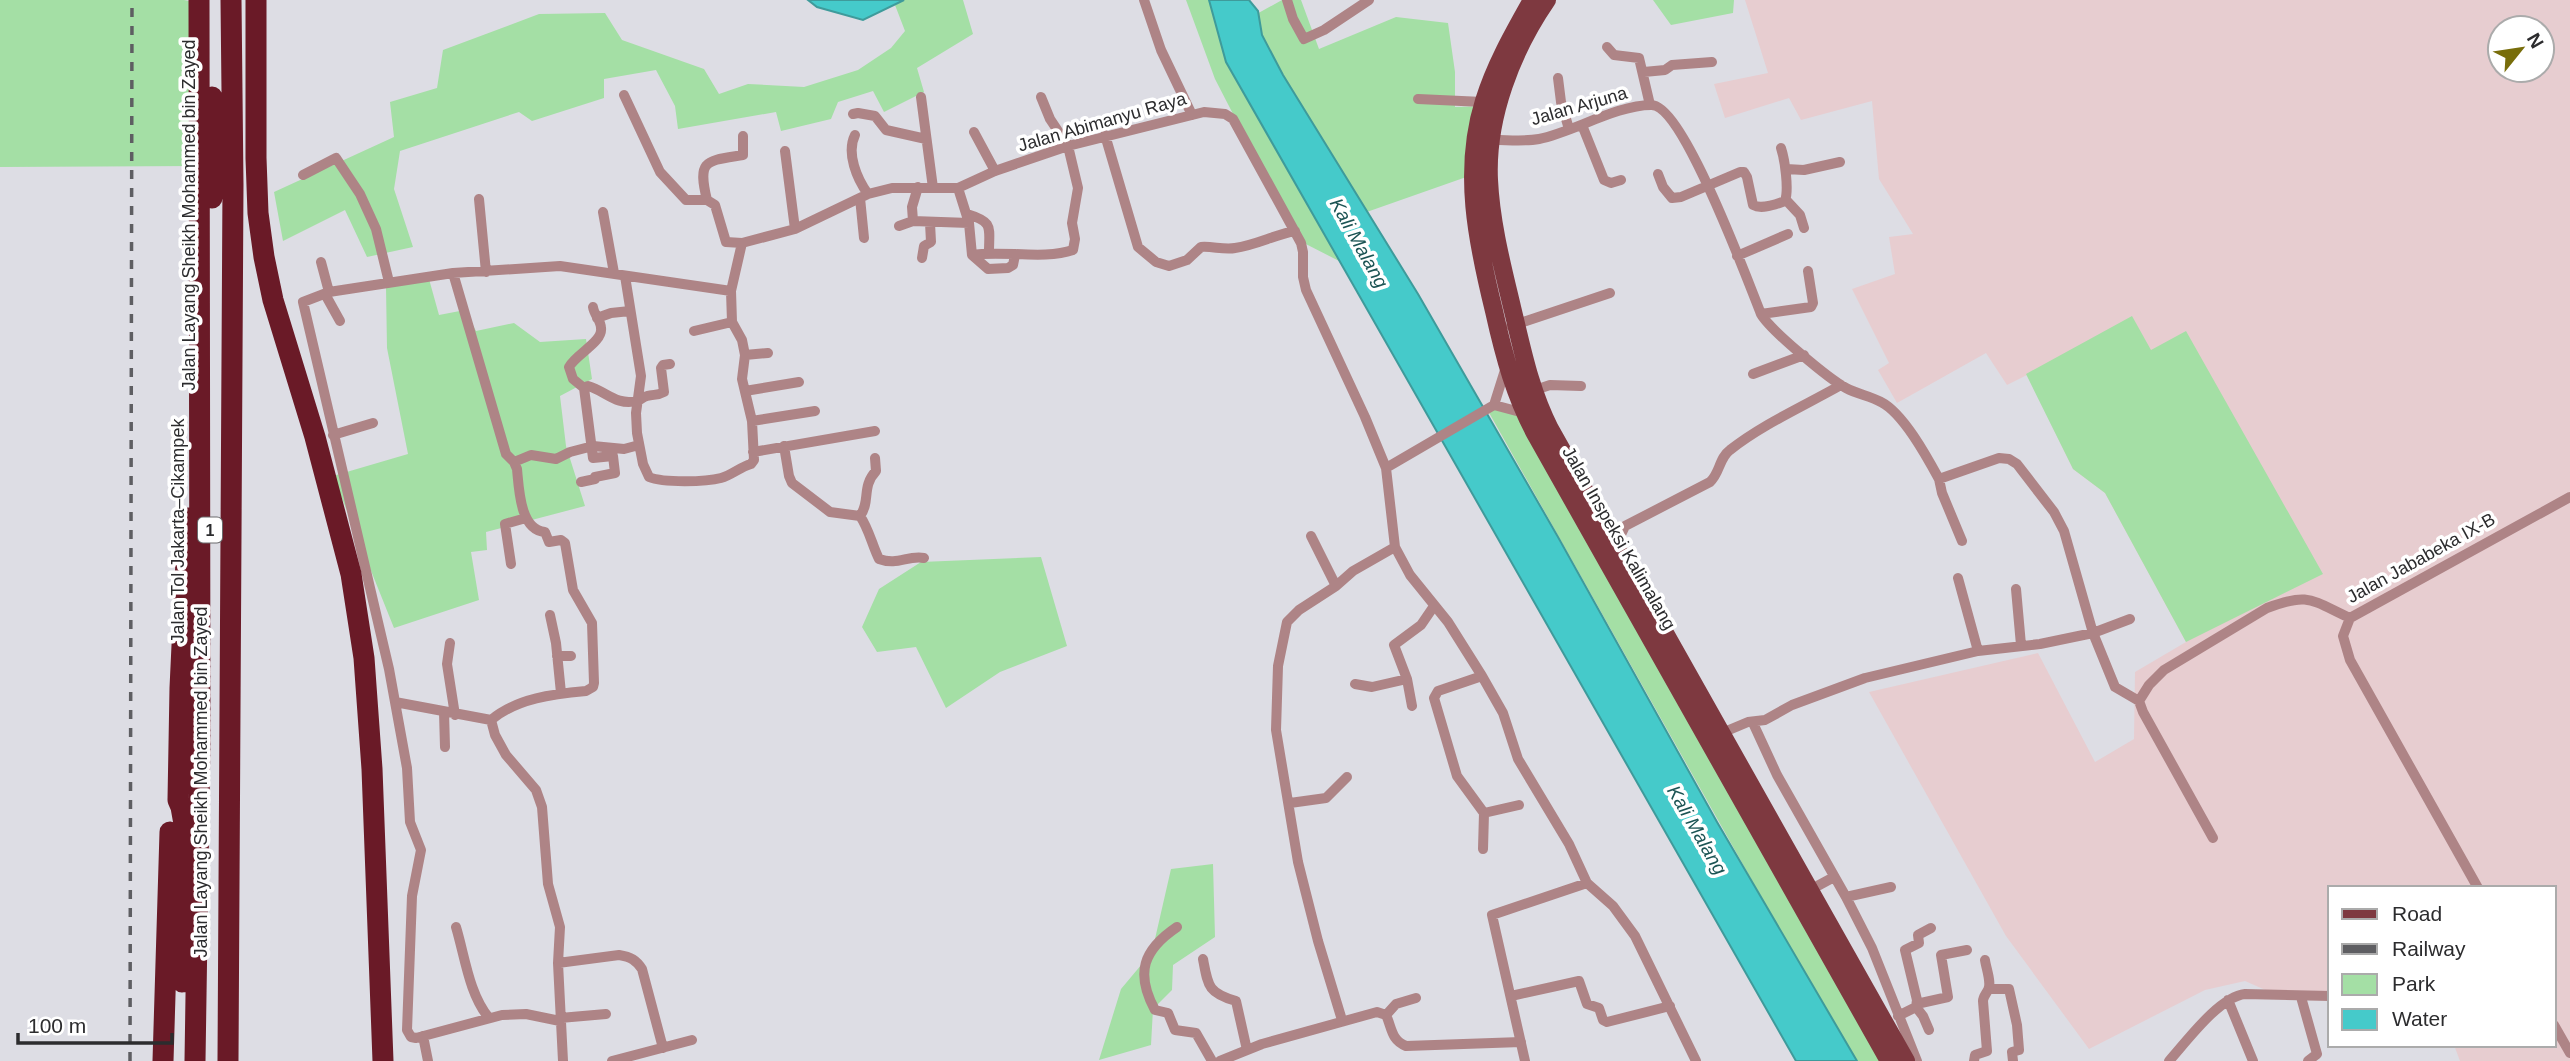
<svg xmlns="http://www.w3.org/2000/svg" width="2570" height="1061" font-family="Arial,sans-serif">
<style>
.industrial{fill:#e7cdd0;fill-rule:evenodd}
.green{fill:#a4dfa5}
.water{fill:#45caca;stroke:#3e9b9b;stroke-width:2}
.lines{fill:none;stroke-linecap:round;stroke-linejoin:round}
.street{stroke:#ae8486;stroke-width:10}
.primary{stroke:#7e3940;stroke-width:18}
.highway{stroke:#6a1a27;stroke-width:21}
.rail{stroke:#5e5e62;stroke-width:3.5;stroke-dasharray:9 9;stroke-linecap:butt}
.labels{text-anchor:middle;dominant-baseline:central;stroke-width:7;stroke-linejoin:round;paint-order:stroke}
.shield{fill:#fff;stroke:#6b6b6d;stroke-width:2}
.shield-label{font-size:16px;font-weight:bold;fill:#2c2c2e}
.street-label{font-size:18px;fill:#2c2c2e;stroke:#fff}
.water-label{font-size:19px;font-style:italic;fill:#1c5454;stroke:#fff}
</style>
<rect width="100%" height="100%" fill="#dddde4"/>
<path class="industrial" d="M1745 0H2570V1061H2460L2454 1045H2554V888H2330V994L2279 996 2245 981 2205 990 2089 1049 2006 936 1869 692 2038 653 2095 762 2134 739 2135 672 2186 642 2105 493 2073 469 2027 375 2007 385 1986 353 1897 403 1878 370 1889 363 1852 289 1895 274 1889 237 1913 234 1879 179 1872 101 1801 120 1789 98 1725 118 1714 84 1768 73ZM2500 28H2542V70H2500Z"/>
<path class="green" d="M0 0H184L198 3 197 166 0 167Z
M904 0H963L973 34 917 68 924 92 884 112 873 91 838 102 831 119 781 131 776 112 678 129 675 106 656 70 604 79V98L532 121 519 112 400 151 394 189 413 247 367 257 345 210 283 241 274 192 394 137 390 102 437 88 443 50 539 14 605 13 622 40 704 69 719 94 748 84 804 87 858 70 891 48 905 31 895 5Z
M1186 0H1209L1226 62 1341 262 1298 240 1215 79Z
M1282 0H1301L1319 49 1396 17 1448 23 1455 72V107L1486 106 1472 175 1344 220 1244 21Z
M1653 0H1734L1733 13 1671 25Z
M429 279 439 315 465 310 476 331 514 323 540 342 586 339 592 379 560 396 566 446 585 506 486 532 487 550 471 552 479 600 394 628 333 476 408 454 387 348 386 287Z
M2132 316 2151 350 2186 331 2323 574 2186 642 2105 493 2073 469 2026 374Z
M1487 409 1524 413 1889 1061H1857L1768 909Z
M1041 557 1067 646 1000 672 946 708 916 647 877 652 862 627 879 589 921 562Z
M1213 864 1215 937 1173 965 1172 990 1153 1009 1151 1045 1099 1060 1121 989 1152 952 1171 869Z"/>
<path class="water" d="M808 0H904L863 20 817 7Z
M1209 0H1249L1258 11 1262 35 1283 75 1418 294 1558 537 1717 822 1857 1061H1796L1226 62Z"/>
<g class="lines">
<path class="street" d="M1144 0 1161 50 1192 115
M1287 0 1293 19 1304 39 1324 30 1369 0
M1607 47 1614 55 1639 58 1650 105
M1644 72 1665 70 1672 65 1712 62
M1558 78 1561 102 1569 129
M624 95 660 172 686 200H707L715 205 726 242 742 243
M921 97 933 188
M1418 99 1483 102
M853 114 858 113 875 116 886 130 926 139
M1582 125 1604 180 1611 183 1621 180
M974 132 995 171
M855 135C846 153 857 179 868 194
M1105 135 1138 247 1156 262 1169 266 1187 260 1201 247C1212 246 1224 250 1235 248 1256 245 1274 235 1295 231
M1486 139C1502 140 1523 142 1539 139 1573 132 1617 105 1651 105 1683 104 1748 282 1761 314 1770 330 1829 379 1846 388 1857 394 1870 396 1881 402 1903 413 1927 457 1939 479L1999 458 2009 459 2017 464 2054 512 2064 531 2093 633 2115 687 2139 701
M785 151 795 229
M1786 169 1804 170 1840 162
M1658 174 1663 187 1672 198 1681 197 1740 172H1744L1747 177 1753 205C1762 210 1776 204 1785 201 1789 190 1785 160 1781 148
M303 175 336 158 360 194 376 229 389 282
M918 187 912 207 913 221 969 223
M958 188 969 223 972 255 988 269 1008 268 1013 265 1015 255
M860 198 864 238
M479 199 486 272
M707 200C697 159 706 161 743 155V136
M1786 200 1800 215 1804 228
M603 212 614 273
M967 214C994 222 989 227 989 252
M899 226 913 221
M972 255C1002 250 1044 260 1073 250L1075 239 1072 223 1078 188 1068 146 1050 119 1041 97
M1737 256 1788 234
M922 258 924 246 931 242 930 223
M321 262 329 292
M625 276 641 376 636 413 637 433 643 464 649 477C663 483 706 482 721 478 732 475 740 467 751 464L754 460 752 421 742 379 745 355 742 340 732 322 731 291 742 243 795 229 868 194 892 188H958L995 171 1068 146 1204 112 1225 114 1233 119 1301 243 1303 252V277L1306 290 1365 417 1386 468
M325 294 340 321
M1761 314 1811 307 1813 303 1808 271
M597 318 611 313 630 311
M1511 326 1610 293
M694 331 732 322
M745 355 768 353
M1506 367 1494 405 1386 468 1395 547 1410 575 1448 622 1482 676 1503 713 1518 759 1569 844 1587 883 1613 906 1635 936 1696 1061
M1753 374 1804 355
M584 388 573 379 569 367C576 354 603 342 601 328 601 320 594 315 593 307
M745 391 799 382
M1529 392 1550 385 1581 386
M1494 405 1524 413
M752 421 815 411
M333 435 373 423
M784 446 789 476 792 483 830 512 860 516C869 529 872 545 879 559 898 566 907 555 924 558
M753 452 875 431
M514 462 531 455 556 459 570 452 593 446 624 449 639 445
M1939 479 1942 493 1962 541
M581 482 595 479V477L615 473 613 456 593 458 584 388 588 386C606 391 616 406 637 401 640 400 643 397 647 396 654 394 657 396 664 392L661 368 663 365 670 364
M860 516C871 501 861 487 876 471L875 458
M1311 536 1336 586
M1616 545 1625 526 1710 482C1720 473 1719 458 1730 450 1763 424 1804 406 1841 385
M511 564 505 524 526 518
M1958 578 1978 651
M2016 589 2021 645
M550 615 556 643 561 693
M2350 618 2343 636 2350 660 2478 888
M2350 618 2570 497
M450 643 447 664 455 715
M557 656H571
M1482 676 1438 691 1434 698 1457 776 1484 813 1483 849
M1355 684 1372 687 1407 679
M395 702 491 720C517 698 554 694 586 691L593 687 594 683 592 623 573 590 565 543 561 540 549 542 545 532C520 530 519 489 517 469L514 462 506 454 453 273
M1412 706 1407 679 1394 645 1421 625 1434 606
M444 712 445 747
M491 720 495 735 506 755 536 790 542 807 548 884 560 927 558 963 563 1061
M1753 723 1777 775 1846 897 1872 948 1917 1061
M1717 735 1748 722 1765 720 1792 705 1865 678 1978 651 2040 644 2093 633 2130 619
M1290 803 1326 798 1347 777
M1484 813 1519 805
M2213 838 2143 712 2139 701 2149 685 2164 670 2267 608C2309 592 2311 600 2350 618
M1810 890 1834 877
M1846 897 1891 887
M456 927C465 957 469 994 489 1018
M1177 927C1143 950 1135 973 1155 1010L1168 1013 1175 1030 1196 1033 1212 1061
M1203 959C1208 986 1208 993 1236 1001L1247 1050
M558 963 619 955C631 957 636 960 642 969L663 1048
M1989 989H2009L2017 1025 2019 1050 2012 1052 2013 1061
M1511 996 1579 981 1587 1004 1599 1008 1603 1020 1607 1022 1670 1006
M2301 997 2317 1054 2308 1061
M2228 1000 2253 1061
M1386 1015 1396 1004 1416 998
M1898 1016 1916 1007 1917 1000 1905 950 1919 943 1918 935 1931 928
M560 1018 606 1014
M1342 1020 1318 941 1298 862 1276 730 1278 666 1287 622 1299 610 1336 586 1353 571 1395 547
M560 1021 526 1014 502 1015 416 1038 411 1037 407 1030 412 896 421 850 410 822 407 768 389 669 303 302 329 292 453 273 560 266 731 291
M2554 1025 2570 1053
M1929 1030 1923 1016 1916 1007 1921 1003 1948 997 1941 955 1967 950
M423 1036 428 1061
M612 1061 692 1040
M1220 1061 1262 1044 1377 1012 1386 1015C1392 1028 1391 1040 1406 1046L1521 1042
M1525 1061 1492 915 1587 883
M1974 1061 1975 1055 1987 1051 1983 1001C1983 997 1986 994 1988 990 1992 983 1986 968 1985 960
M2169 1061C2187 1041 2219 997 2245 994L2330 996"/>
<path class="primary" d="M1532 0C1514 32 1495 65 1484 101 1462 171 1477 242 1494 311 1504 356 1515 397 1537 437L1889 1061
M1547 0C1512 51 1486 117 1489 180 1491 223 1502 265 1512 307 1522 348 1530 390 1550 429L1906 1061"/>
<path class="highway" d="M256 0V158L258 213 264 257 273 300 315 437 351 574 364 658 372 769 383 1061
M212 198V97
M182 982 184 824 181 807 178 800 180 688 188 518
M163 1061 170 832
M195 1061 200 738 199 0
M228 1061 233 184 231 0"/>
<path class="rail" d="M130 1061 132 0"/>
</g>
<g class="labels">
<rect class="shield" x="198" y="517.5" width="24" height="25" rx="5"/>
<g class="shield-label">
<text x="210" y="530">1</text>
</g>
<g class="street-label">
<text transform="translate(1579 106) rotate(-16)">Jalan Arjuna</text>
<text transform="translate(1102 122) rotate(-16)">Jalan Abimanyu Raya</text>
<text transform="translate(189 215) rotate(-90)">Jalan Layang Sheikh Mohammed bin Zayed</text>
<text transform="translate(178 531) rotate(-90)">Jalan Tol Jakarta–Cikampek</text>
<text transform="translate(1619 538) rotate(60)">Jalan Inspeksi Kalimalang</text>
<text transform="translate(2421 558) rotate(-29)">Jalan Jababeka IX-B</text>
<text transform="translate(201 782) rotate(-90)">Jalan Layang Sheikh Mohammed bin Zayed</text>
</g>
<g class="water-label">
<text transform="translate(1359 243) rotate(61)">Kali Malang</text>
<text transform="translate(1697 830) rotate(60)">Kali Malang</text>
</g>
</g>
<rect x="2328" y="886" width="228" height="161" fill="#ffffff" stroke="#ababab" stroke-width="2"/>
<rect x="2342" y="909" width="35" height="10" fill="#7e3940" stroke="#ababab" stroke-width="2"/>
<text x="2392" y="921" font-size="21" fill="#2c2c2e">Road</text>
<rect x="2342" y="944" width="35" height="10" fill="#5e5e62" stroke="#ababab" stroke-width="2"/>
<text x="2392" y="956" font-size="21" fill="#2c2c2e">Railway</text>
<rect x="2342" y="974" width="35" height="21" fill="#a4dfa5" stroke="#ababab" stroke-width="2"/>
<text x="2392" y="991" font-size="21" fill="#2c2c2e">Park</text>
<rect x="2342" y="1009" width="35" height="21" fill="#45caca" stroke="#ababab" stroke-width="2"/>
<text x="2392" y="1026" font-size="21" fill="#2c2c2e">Water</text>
<g transform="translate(2521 49) rotate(60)"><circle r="33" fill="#ffffff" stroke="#ababab" stroke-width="2"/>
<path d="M0-5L12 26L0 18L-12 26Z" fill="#786d0a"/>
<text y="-10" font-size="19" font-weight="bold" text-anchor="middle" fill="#2c2c2e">N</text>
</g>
<path d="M18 1033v10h154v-10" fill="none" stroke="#2c2c2e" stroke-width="3.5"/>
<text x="28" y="1033" font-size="21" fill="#2c2c2e" stroke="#ffffff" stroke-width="5" paint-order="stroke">100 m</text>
</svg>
